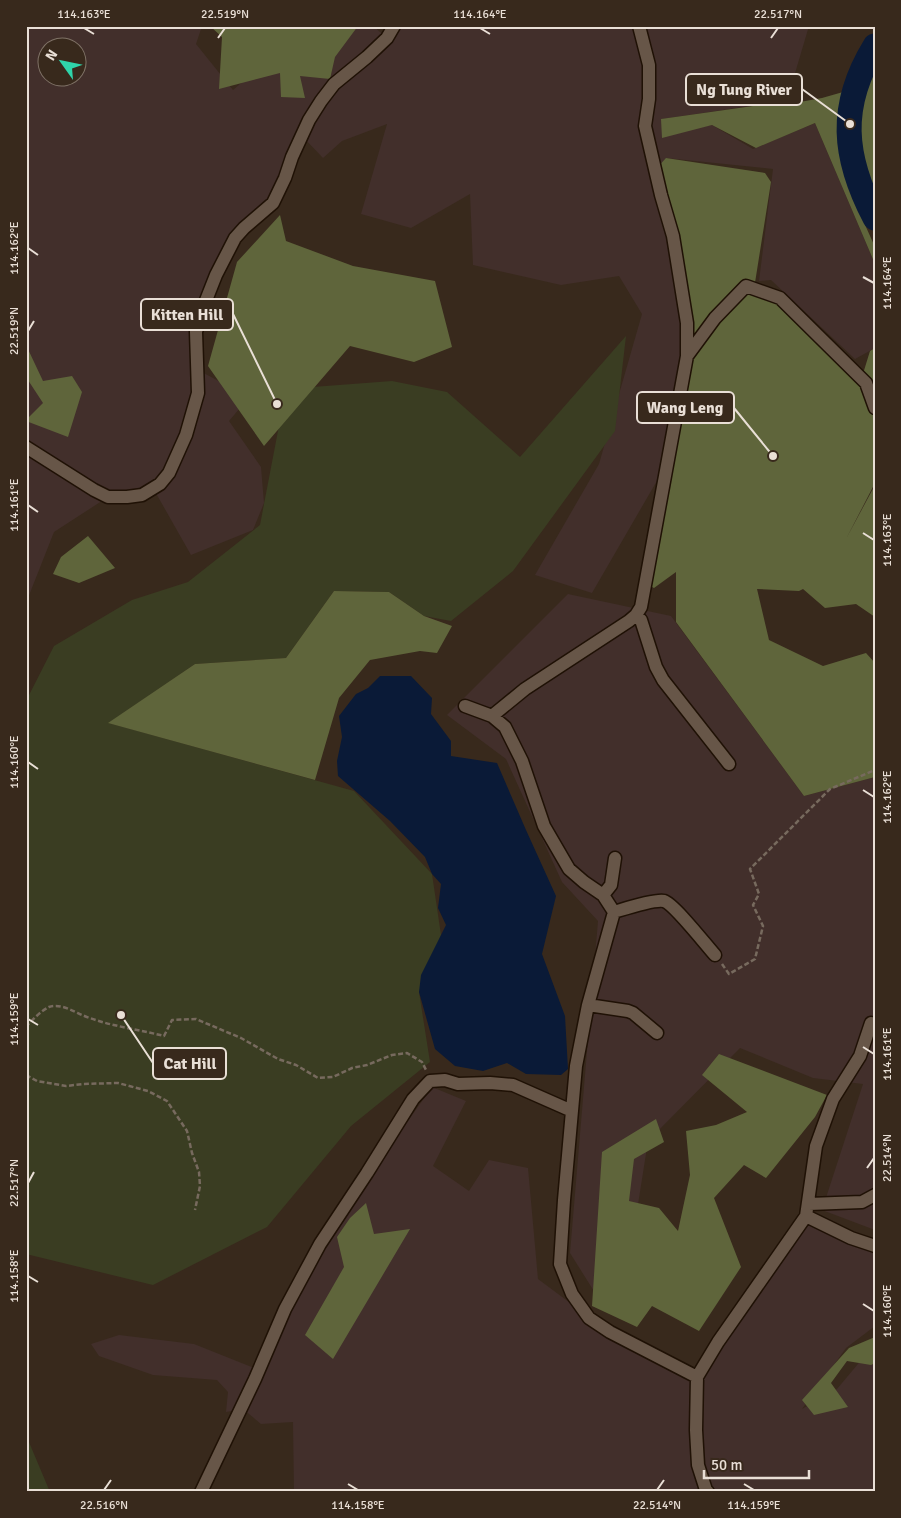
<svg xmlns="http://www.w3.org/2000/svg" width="901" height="1518" font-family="Signika,sans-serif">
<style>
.industrial{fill:#422f2b;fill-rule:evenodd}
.green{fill:#3a3d22}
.forest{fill:#5f653b}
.water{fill:#0a1a37}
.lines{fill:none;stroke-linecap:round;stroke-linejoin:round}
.river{stroke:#0a1a37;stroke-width:25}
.minor-casing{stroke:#1f1105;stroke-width:15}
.path{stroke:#776a5e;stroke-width:2.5;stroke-dasharray:5 2.5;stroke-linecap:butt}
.minor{stroke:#675648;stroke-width:12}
.ticks{fill:none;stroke:#e9dfd6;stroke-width:2}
.leader{fill:none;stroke:#e9dfd6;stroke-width:2}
.callout-dot{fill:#e9dfd6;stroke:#38291c;stroke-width:2}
.callout{fill:#38291c;stroke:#e9dfd6;stroke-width:2}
.callout-label{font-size:16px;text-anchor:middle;font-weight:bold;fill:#e9dfd6}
.neatline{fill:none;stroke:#e9dfd6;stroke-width:2}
.ticks-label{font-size:12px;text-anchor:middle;fill:#e9dfd6}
</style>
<rect width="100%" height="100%" fill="#38291c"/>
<path class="industrial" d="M26 26H202L196 44 233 90 275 54 348 26H373L387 38 397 26H809L793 80 785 101 662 119V134L712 125 753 149 815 123 875 264V348L855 359 771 280 759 281 773 169 666 158 687 347 658 479 592 593 535 575 599 464 642 314 619 276 561 285 473 265 470 194 411 228 361 214 387 124 342 141 323 158 302 136 273 203 241 230 198 325V370L228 386 240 408 229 421 261 467 264 503 253 530 191 555 153 488 108 497 54 532 26 603ZM48 48H78V78H48Z
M568 594 671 616 804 796 875 777V1230L822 1210 863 1084 813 1078 740 1048 648 1141 623 1300 597 1296 570 1253 598 921 562 882 506 759 447 715Z
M432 1087 466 1101 433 1166 469 1191 489 1160 528 1168 538 1279 593 1320 699 1373 806 1216 855 1239 875 1255V1326L846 1348 802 1409 837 1389 873 1346H875V1492H294L293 1422 261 1424 243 1409 226 1412 228 1392 217 1380 153 1375 99 1356 91 1344 119 1335 194 1344 264 1372 323 1241Z"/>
<path class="green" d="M626 336 615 431 513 571 451 621 424 616 389 592 334 591 286 658 195 664 109 723 354 791 432 874 441 935 419 992 430 1062 351 1126 267 1227 153 1285 26 1254V701L54 646 132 600 188 582 260 525 286 389 392 381 447 392 520 457Z
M26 1435 50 1492H26Z"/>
<path class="forest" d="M210 26H358L335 57 330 79 300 76 305 98 281 97 280 73 219 89 222 37Z
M871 53 875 54V218C844 160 838 111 871 53Z
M843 92 842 125 838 140 866 227 875 247V264L815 123 756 148 712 125 662 138 661 119 760 105H783L822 98Z
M666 158 765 173 771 182 754 289 780 298 862 377 870 351 875 348V483L846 539 875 485V617L856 604 825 608 803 589 799 591 757 589 769 640 823 666 866 653 875 663V777L804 796 676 622V572L654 588 639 580 687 332 655 170Z
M280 215 286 241 353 266 435 281 452 347 414 362 350 346 264 446 208 366 237 262Z
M26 345 43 381 72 376 82 392 68 437 26 421V420L43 403 26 377Z
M88 536 115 568 79 583 53 574 61 557Z
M334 591 389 592 424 616 452 626 437 653 420 651 370 660 339 698 315 780 108 723 195 664 286 658Z
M719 1054 827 1095 815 1117 766 1178 744 1165 714 1198 741 1267 699 1331 652 1306 637 1327 592 1306 602 1152 656 1119 664 1142 634 1159 629 1201 659 1208 678 1231 690 1175 686 1131 716 1125 747 1112 702 1075Z
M366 1203 374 1234 410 1229 333 1359 305 1335 344 1267 337 1237 350 1218Z
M875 1337V1363L871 1365 847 1361 831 1383 848 1407 814 1415 802 1400 849 1348Z"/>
<path class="water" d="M380 676H411L432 698 431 714 451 741V756L497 763 526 830 556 896 542 954 565 1016 568 1069 561 1075 526 1074 507 1063 483 1071 455 1066 435 1049 419 992 421 975 446 925 438 908 441 884 432 874 425 857 390 821 338 776 337 761 342 737 339 716 356 694 368 688Z"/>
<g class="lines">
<path class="river" d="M875 46C838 106 843 157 875 218"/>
<g class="minor-casing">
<path id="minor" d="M687 356 715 318 746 286 780 298 866 383 875 408
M26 447 94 490 108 497H127L142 495 160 484 169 473 186 435 198 393 196 332 201 313 216 275 235 238 244 228 273 203 285 178 292 157 309 120 321 101 334 84 367 57 387 38 394 26
M636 615 641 620 656 667 663 680 729 764
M465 706 492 716 505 727 522 761 544 826 569 869 584 882 603 895 614 912 588 1005 576 1066 564 1200 560 1264 572 1294 589 1318 610 1332 697 1377
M492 716 525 689 629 621 636 615 641 607 687 356V323L673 236 661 195 645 126 649 99V65L639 26
M603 895 611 885 615 858
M614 912C624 909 654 899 664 901 674 904 706 945 715 955
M588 1005 628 1011 633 1013 657 1033
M809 1204 862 1202 875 1195
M806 1216 851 1238 875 1246
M201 1492 255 1379 285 1309 320 1244 367 1173 413 1099 430 1081 445 1080 458 1084 490 1083 513 1085 572 1111
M708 1492 706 1490 698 1465 696 1430 697 1377 718 1342 806 1216 816 1146 833 1099 860 1056 871 1023"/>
</g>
<path class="path" d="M722 964 729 974 755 959 763 926 753 905 759 894 750 869 830 789 875 770
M26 1027C31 1021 42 1010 49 1007 60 1003 73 1011 82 1015 108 1026 137 1029 164 1036L172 1020 196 1019 241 1038 278 1059 296 1065 318 1078 333 1077 352 1068 367 1065 392 1055 407 1053 422 1062 426 1070
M26 1075 37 1081 66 1086 83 1084 118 1083 148 1091 167 1101 187 1131 192 1153 199 1172 200 1186 195 1210"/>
<use href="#minor" class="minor"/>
</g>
<path class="ticks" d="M84 28 94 34M480 28 490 34M218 38 225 28M771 38 778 28M28 248 38 255M863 277 874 283M28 331 34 321M28 505 38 512M863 533 874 540M28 762 38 769M863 790 874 797M28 1019 38 1025M863 1047 874 1054M867 1168 874 1158M28 1183 34 1172M28 1276 38 1282M863 1304 874 1311M348 1484 358 1490M744 1484 754 1490M104 1490 111 1480M657 1490 664 1480"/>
<path class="leader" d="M850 124L802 89M277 404L233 314M773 456L734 408M121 1015L153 1063"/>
<g class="callout-dot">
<circle cx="850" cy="124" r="5"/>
<circle cx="277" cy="404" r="5"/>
<circle cx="773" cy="456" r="5"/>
<circle cx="121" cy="1015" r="5"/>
</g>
<g class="callout">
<rect x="686" y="74" width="116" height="31" rx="5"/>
<rect x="141" y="299" width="92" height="31" rx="5"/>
<rect x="637" y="392" width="97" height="31" rx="5"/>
<rect x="153" y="1048" width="73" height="31" rx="5"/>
</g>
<g class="callout-label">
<text x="744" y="95">Ng Tung River</text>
<text x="187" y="320">Kitten Hill</text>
<text x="685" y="413">Wang Leng</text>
<text x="190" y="1069">Cat Hill</text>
</g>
<rect width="901" height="1518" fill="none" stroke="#38291c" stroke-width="55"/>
<g transform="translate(62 62) rotate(303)"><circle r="24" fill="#38291c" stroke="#7f7266"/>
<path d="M0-4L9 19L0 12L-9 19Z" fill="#2fd4aa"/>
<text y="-8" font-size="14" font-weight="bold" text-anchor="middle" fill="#e9dfd6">N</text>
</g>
<path d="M704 1470v8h105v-8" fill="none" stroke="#e9dfd6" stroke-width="2.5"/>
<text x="711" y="1470" font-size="15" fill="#e9dfd6" stroke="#38291c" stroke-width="4" paint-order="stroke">50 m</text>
<rect x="28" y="28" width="846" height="1462" class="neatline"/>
<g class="ticks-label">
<text x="84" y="18">114.163°E</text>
<text x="225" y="18">22.519°N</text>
<text x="480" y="18">114.164°E</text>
<text x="778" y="18">22.517°N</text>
<text transform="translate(14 248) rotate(-90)" y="4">114.162°E</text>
<text transform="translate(887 283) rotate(-90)" y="4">114.164°E</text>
<text transform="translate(14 331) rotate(-90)" y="4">22.519°N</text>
<text transform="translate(14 505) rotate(-90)" y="4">114.161°E</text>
<text transform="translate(887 540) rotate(-90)" y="4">114.163°E</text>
<text transform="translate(14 762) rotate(-90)" y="4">114.160°E</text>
<text transform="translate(887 797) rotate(-90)" y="4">114.162°E</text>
<text transform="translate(14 1019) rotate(-90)" y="4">114.159°E</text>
<text transform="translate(887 1054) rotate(-90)" y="4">114.161°E</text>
<text transform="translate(887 1158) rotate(-90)" y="4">22.514°N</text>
<text transform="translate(14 1183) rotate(-90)" y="4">22.517°N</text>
<text transform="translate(14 1276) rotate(-90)" y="4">114.158°E</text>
<text transform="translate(887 1311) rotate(-90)" y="4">114.160°E</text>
<text x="104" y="1509">22.516°N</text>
<text x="358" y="1509">114.158°E</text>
<text x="657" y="1509">22.514°N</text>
<text x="754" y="1509">114.159°E</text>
</g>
</svg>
